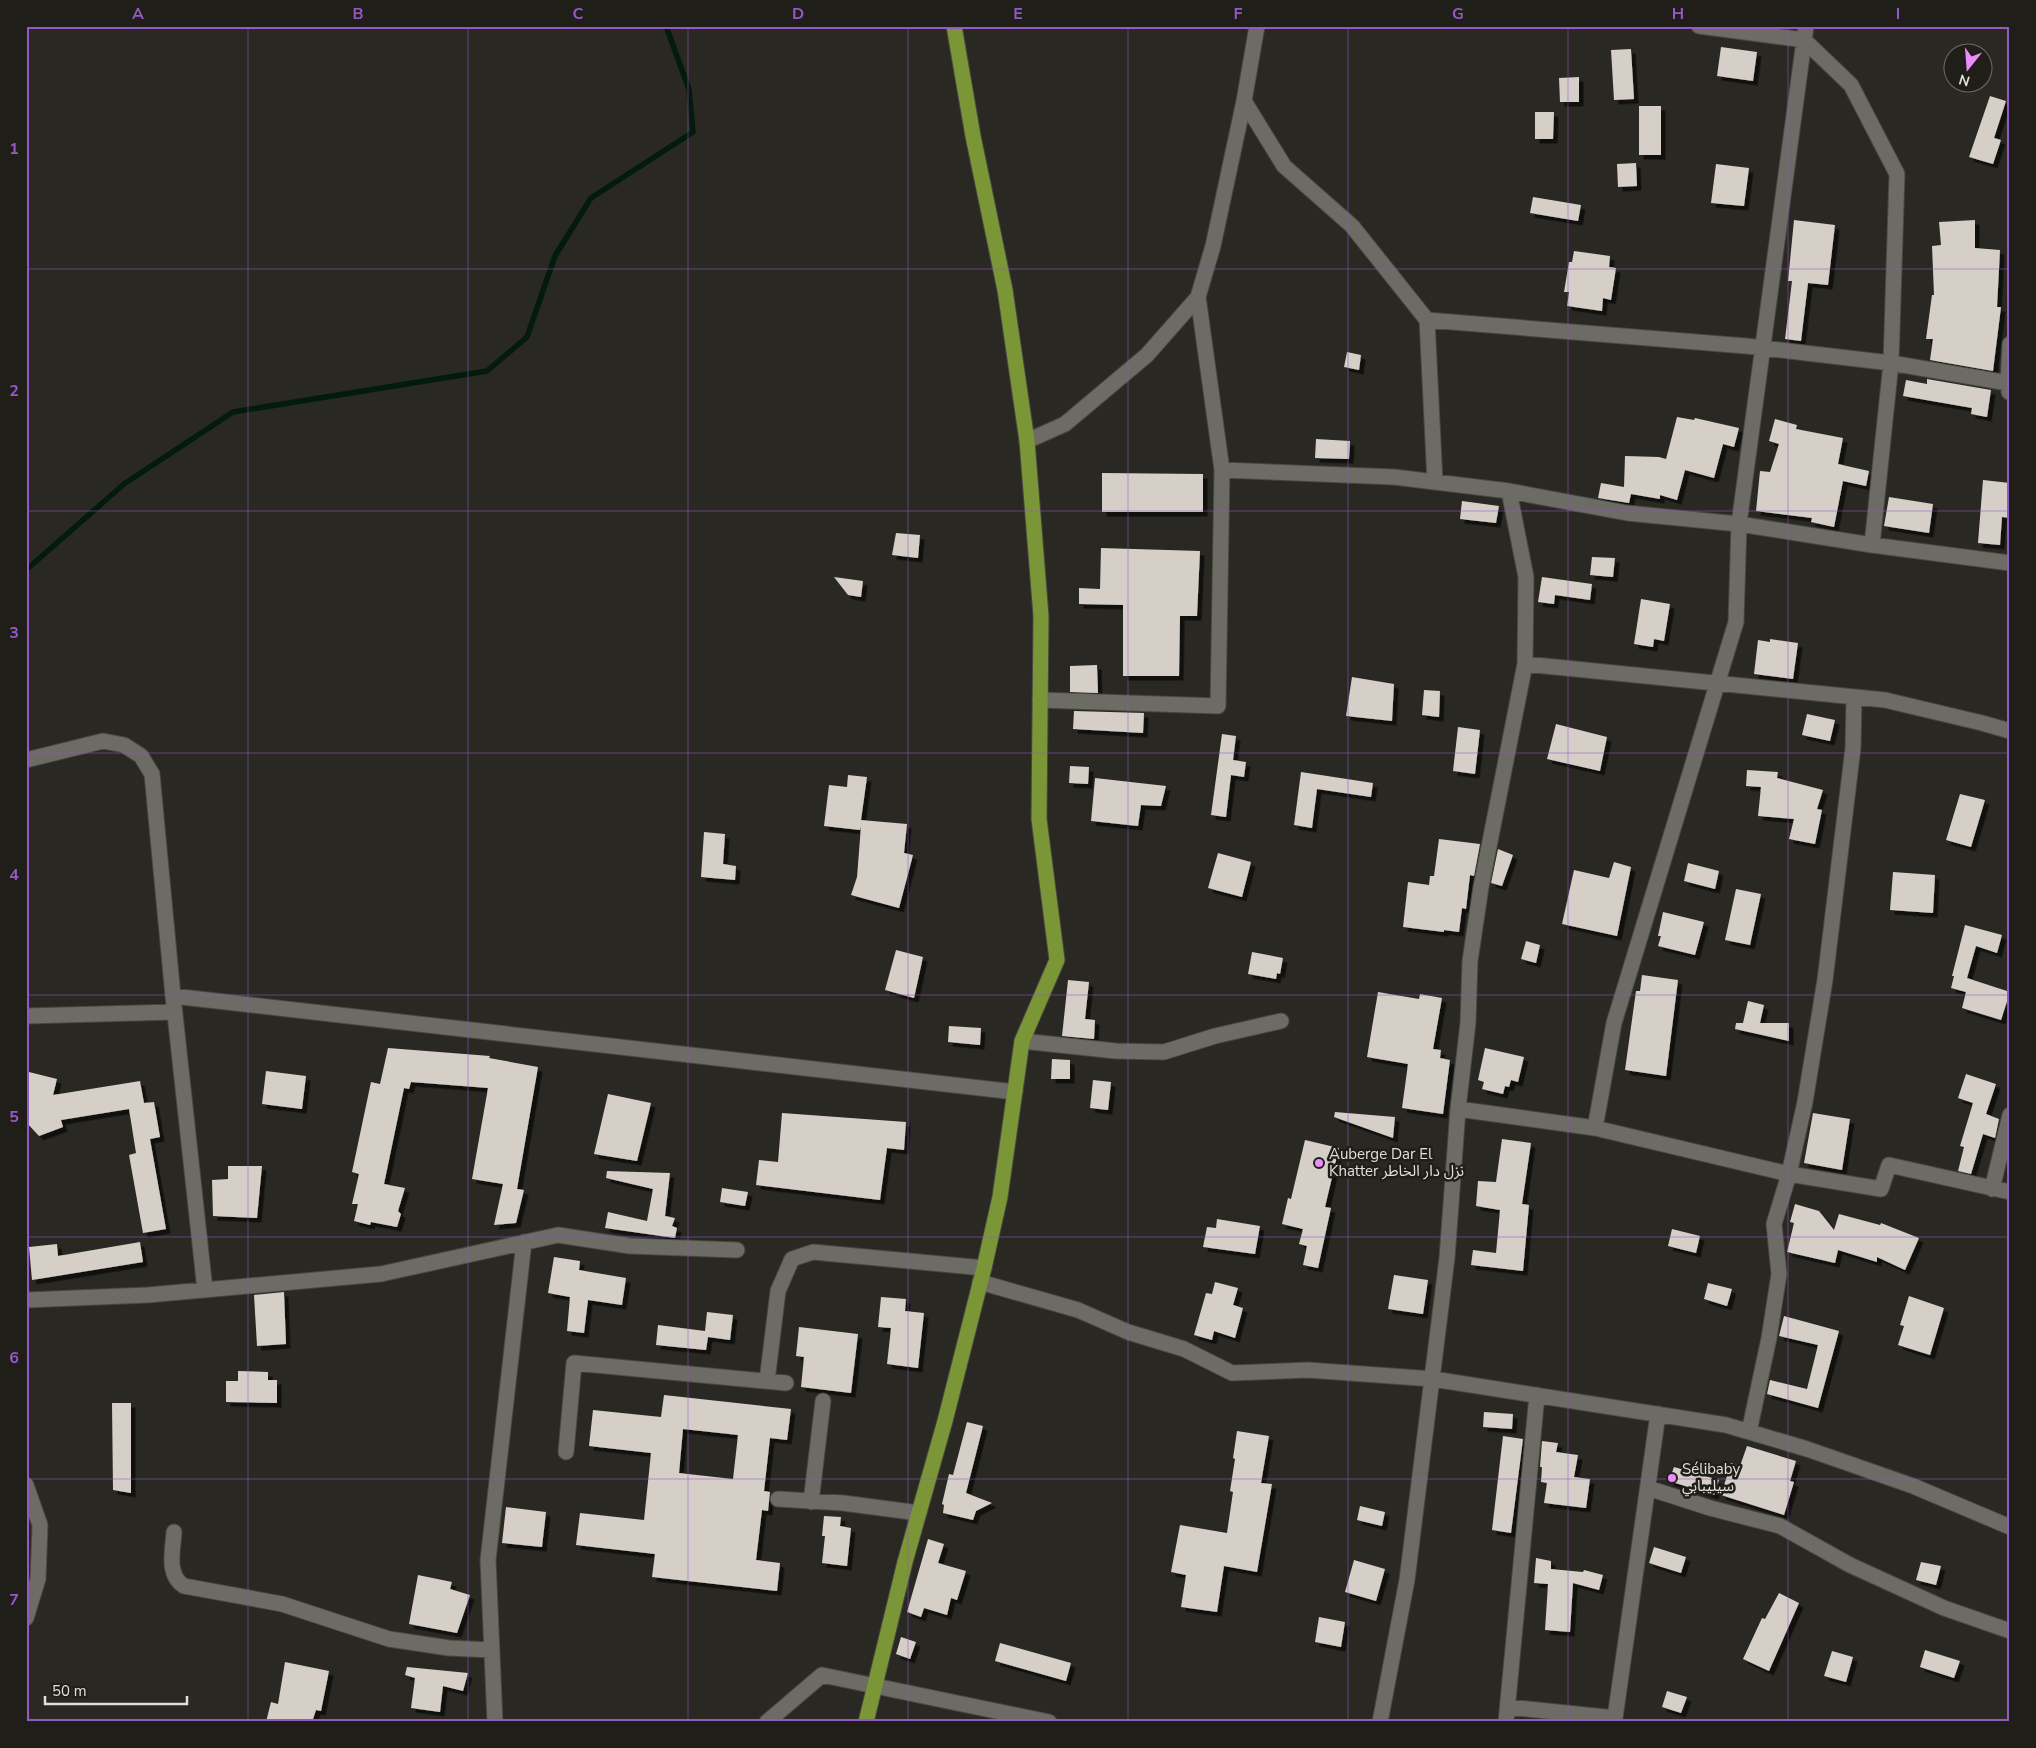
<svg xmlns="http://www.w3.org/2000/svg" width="2036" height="1748" font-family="'Nunito Sans','Noto Sans Arabic',sans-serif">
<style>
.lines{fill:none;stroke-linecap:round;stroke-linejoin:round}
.stream{stroke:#031b0b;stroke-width:5.5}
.building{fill:#d5cfc8;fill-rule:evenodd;filter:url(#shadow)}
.minor-casing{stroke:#484741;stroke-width:17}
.major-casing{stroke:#484741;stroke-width:17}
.minor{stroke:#6c6b64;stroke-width:15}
.major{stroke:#7b9637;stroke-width:15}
.grid{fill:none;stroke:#9459c6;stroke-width:1;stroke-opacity:0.55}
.poi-dot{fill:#ec8cfa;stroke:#1f1e18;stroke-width:2}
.labels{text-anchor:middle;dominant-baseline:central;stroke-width:5;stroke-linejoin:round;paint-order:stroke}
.poi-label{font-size:15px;fill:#e0dfdb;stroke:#1f1e18;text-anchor:start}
.neatline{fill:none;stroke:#9459c6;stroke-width:2}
.grid-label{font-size:16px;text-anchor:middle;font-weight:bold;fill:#9459c6}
</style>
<defs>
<filter id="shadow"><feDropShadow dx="4.5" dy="4.5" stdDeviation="0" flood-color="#0009"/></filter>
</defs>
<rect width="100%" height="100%" fill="#292822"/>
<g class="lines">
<path class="stream" d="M26 570 124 484 233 412 487 371 527 337 555 256 591 198 693 132 689 89 666 26"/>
</g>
<path class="building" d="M1721 47 1757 52 1753 81 1717 76Z
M1631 49 1634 99 1614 100 1611 50Z
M1579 77V102H1560L1559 78Z
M1990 96 2006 101 1994 138 2001 140 1993 164 1969 157Z
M1639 106H1661V155H1639Z
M1535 112H1554L1553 139H1535Z
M1636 163 1637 186 1618 187 1617 164Z
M1716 164 1749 168 1744 206 1711 203Z
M1533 197 1581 205 1578 221 1530 213Z
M1794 220 1835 225 1828 285 1808 283 1801 341 1785 339 1792 281H1788Z
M1975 220V248L2000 250 1997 307H2001L1993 371 1930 360 1933 339H1926L1932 295H1934L1932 246 1941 245 1939 222Z
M1574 251 1610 256 1609 267 1616 268 1611 300 1603 298 1602 311 1567 306 1569 292H1564L1569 262H1572Z
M1347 352 1361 355 1359 370 1344 367Z
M1927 379 1991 390 1987 417 1971 414 1972 408 1903 396 1906 380 1927 384Z
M1677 417 1694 420 1695 418 1739 428 1734 447 1723 444 1714 478 1685 470 1677 500 1660 495V499L1631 494 1629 503 1598 498 1601 483 1624 487 1625 456 1659 457 1666 459Z
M1775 419 1797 425 1796 429 1843 438 1838 464 1869 471 1866 486 1843 481 1834 527 1811 522 1812 518 1756 511 1760 471 1770 472 1779 444 1769 441Z
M1316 439 1350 441 1349 459 1315 458Z
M1102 473 1203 474V512H1102Z
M1983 480 2010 483V518L2002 517 2000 545 1978 543Z
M1889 497 1933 504 1929 533 1884 526Z
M1462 501 1499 506 1496 523 1460 519Z
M896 533 920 535 918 558 892 555Z
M1101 548 1200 551 1197 616H1180L1179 676H1123V605L1079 604V588L1100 589Z
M1592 557 1615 558 1613 577 1590 575Z
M834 577 863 581 861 597 848 595Z
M1542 577 1592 584 1590 600 1555 595 1554 604 1538 602Z
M1641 599 1670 604 1664 641 1654 639 1653 647 1634 644Z
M1770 639 1798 643 1793 679 1754 674 1758 640 1770 642Z
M1097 665 1098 693 1070 692V666Z
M1352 677 1394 684 1392 721 1346 716Z
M1424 690 1440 691 1439 717 1422 715Z
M1074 711 1144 713 1143 733 1073 729Z
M1807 714 1835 720 1830 741 1802 735Z
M1556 724 1607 737 1600 771 1547 759Z
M1458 727 1480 730 1475 774 1453 771Z
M1222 734 1236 736 1233 760 1246 762 1244 777 1231 775 1226 817 1211 815Z
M1070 766 1089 767 1088 784 1069 783Z
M1747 770 1778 772 1777 778 1823 790 1817 809 1822 810 1815 844 1789 839 1794 819 1758 816 1761 787 1746 786Z
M1301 772 1373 783 1371 797 1317 789 1312 828 1294 825Z
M848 775 867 777 861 820 907 824 904 853 913 855 899 908 851 895 857 877 861 826 860 830 824 826 829 785 847 787Z
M1095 778 1166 786 1161 806 1141 805 1138 826 1091 821Z
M1960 794 1985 800 1971 847 1946 840Z
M704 832 725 834 723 864 736 866 735 880 701 877Z
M1439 839 1480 844 1474 876 1470 875 1466 909 1462 908 1459 932 1444 930V932L1403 927 1408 882 1429 885 1430 876H1434Z
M1498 849 1513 855 1502 886 1491 883Z
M1218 853 1251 862 1242 897 1208 888Z
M1614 862 1631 867 1617 936 1562 924 1574 870 1609 878Z
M1688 863 1719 871 1715 889 1684 881Z
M1893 872 1935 875 1933 913 1890 910Z
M1736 889 1761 894 1750 945 1725 940Z
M1663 912 1704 922 1695 955 1658 946 1661 936H1658Z
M1965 925 2002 935 1997 953 1976 946 1967 978 2010 992 2001 1020 1962 1008 1966 992 1951 988 1954 976H1952Z
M1526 941 1540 945 1536 963 1521 959Z
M896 950 923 957 914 998 885 990Z
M1252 952 1283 958 1280 974 1277 973 1276 979 1248 974Z
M1642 975 1678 980 1666 1076 1625 1070 1636 991H1640Z
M1068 980 1089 982 1085 1019 1095 1020 1094 1039 1062 1036Z
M1378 992 1419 999 1420 994 1442 998 1433 1049 1441 1050 1440 1058 1450 1060 1443 1114 1402 1108 1408 1064 1367 1057Z
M1748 1001 1764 1005 1760 1023H1789V1041L1735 1029 1736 1023H1743Z
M949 1026 981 1028 980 1045 948 1042Z
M388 1048 490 1056 489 1058 538 1067 517 1189 524 1190 516 1223 494 1225 503 1184 472 1179 488 1088 411 1082 409 1089 404 1088 384 1184 405 1188 398 1211 401 1214 397 1227 371 1222 370 1225 354 1221 358 1204H352L359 1174 352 1172 371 1082 380 1084Z
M1485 1048 1524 1057 1518 1082 1511 1080 1509 1087 1505 1086 1503 1094 1482 1089 1484 1082 1478 1080Z
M1052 1059 1070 1060V1079H1051Z
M266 1071 306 1076 302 1109 262 1104Z
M29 1072 57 1079 53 1095 140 1081 144 1103 154 1102 160 1137 150 1139 166 1229 143 1233 129 1155 136 1153 129 1109 61 1120 63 1127 39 1136 26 1122V1086Z
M1966 1074 1996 1084 1986 1114 1999 1119 1995 1138 1983 1134 1971 1174 1958 1171 1964 1147 1960 1146 1973 1103 1958 1098Z
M1093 1080 1111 1082 1108 1110 1090 1108Z
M608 1094 651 1103 637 1161 594 1154Z
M1335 1112 1395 1117 1393 1138 1334 1117Z
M782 1113 906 1122 904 1150 887 1148 880 1200 756 1185 759 1160 778 1162Z
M1813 1113 1850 1119 1842 1170 1804 1163Z
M1502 1139 1531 1143 1522 1204 1529 1205 1523 1271 1471 1265 1473 1250 1496 1253 1500 1210 1476 1206 1478 1181 1496 1182Z
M1305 1140 1339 1148 1325 1207 1331 1208 1318 1268 1303 1265 1307 1246 1299 1244 1303 1229 1282 1224 1288 1198 1291 1199Z
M228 1166H262L257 1218 213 1216 212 1180 228 1179Z
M607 1171 670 1173 665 1216 675 1218 672 1226 677 1228 675 1238 605 1228 608 1212 647 1221 653 1189 606 1178Z
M722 1188 748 1192 745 1206 720 1202Z
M1795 1204 1819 1211 1834 1230 1839 1214 1880 1225 1881 1223 1919 1238 1905 1270 1877 1257V1262L1838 1250 1835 1263 1787 1252 1794 1223 1790 1222Z
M1217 1219 1260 1226 1255 1254 1203 1247 1207 1227 1216 1228Z
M1672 1229 1700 1236 1696 1253 1668 1246Z
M140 1242 143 1262 32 1280 29 1247 57 1244 58 1256Z
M554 1257 580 1261 579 1270 626 1278 622 1305 588 1300 584 1333 567 1331 570 1297 548 1293Z
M1394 1275 1428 1280 1423 1314 1388 1309Z
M1215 1282 1238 1288 1233 1305 1243 1308 1235 1338 1214 1331 1212 1340 1194 1335 1206 1293 1212 1294Z
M1708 1283 1732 1289 1727 1306 1704 1299Z
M284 1292 286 1344 257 1346 254 1295Z
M1909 1296 1944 1308 1930 1355 1898 1345 1904 1326 1900 1325Z
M881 1297 906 1299 905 1311 924 1313 918 1368 887 1364 891 1328 878 1327Z
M707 1312 733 1315 730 1340 708 1337 706 1350 656 1345 658 1325 705 1331Z
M1784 1316 1839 1331 1818 1408 1767 1394 1770 1380 1807 1389 1818 1345 1779 1336Z
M799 1327 858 1334 851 1393 801 1387 804 1357 796 1356Z
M238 1371 268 1372V1380H277V1403L226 1402V1381H238Z
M664 1395 791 1409 787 1440 770 1438 764 1491 770 1492 768 1511 762 1510 756 1560 780 1563 777 1591 652 1577 655 1554 576 1545 580 1513 644 1520 651 1453 589 1446 593 1410 661 1417ZM683 1429 738 1435 733 1479 679 1473Z
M112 1403H131V1493L113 1490Z
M1484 1412 1513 1414 1512 1429 1483 1427Z
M967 1422 983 1426 966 1493 992 1503 976 1511 973 1520 943 1513 944 1505 942 1504 949 1474 953 1475Z
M1237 1431 1269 1436 1261 1483 1272 1484 1257 1572 1224 1566 1217 1612 1181 1607 1186 1575 1171 1572 1180 1525 1227 1533 1233 1492 1230 1491 1235 1459 1233 1458Z
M1503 1436 1523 1439 1511 1533 1492 1530Z
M1542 1441 1558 1443 1556 1452 1578 1455 1574 1477 1590 1479 1586 1508 1544 1503 1547 1483 1541 1482 1542 1467H1540Z
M1747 1446 1796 1461 1790 1481 1794 1482 1784 1515 1721 1495 1731 1463 1740 1466Z
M1674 1467 1719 1480 1714 1495 1669 1481Z
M1360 1506 1385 1512 1382 1526 1357 1520Z
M506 1507 546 1512 542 1547 502 1543Z
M824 1516 841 1517 840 1526 851 1528 847 1566 822 1563 825 1536H822Z
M928 1539 944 1544 938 1563 966 1571 957 1600 951 1598 947 1615 924 1608 921 1617 907 1612Z
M1654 1547 1686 1557 1681 1573 1649 1563Z
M1536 1558 1551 1561V1569L1583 1572 1584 1570 1603 1575 1599 1590 1573 1583 1570 1632 1545 1630 1548 1584 1534 1583Z
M1354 1560 1385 1569 1376 1601 1345 1592Z
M1921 1562 1941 1566 1936 1585 1916 1580Z
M418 1575 452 1582 450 1589 470 1595 457 1633 409 1624Z
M1779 1593 1799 1603 1769 1671 1743 1659 1762 1618 1765 1619Z
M1319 1617 1345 1622 1341 1647 1315 1642Z
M901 1637 916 1642 910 1659 896 1654Z
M1000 1643 1071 1663 1066 1681 995 1661Z
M1925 1650 1960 1661 1954 1678 1920 1667Z
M1832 1651 1853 1657 1846 1682 1824 1676Z
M285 1662 329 1671 321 1711 316 1710 312 1722H266L271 1702 278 1704Z
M407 1667 468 1673 463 1691 443 1686 440 1712 411 1708 415 1678 405 1675Z
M1667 1691 1687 1697 1681 1713 1662 1707Z"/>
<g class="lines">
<g class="minor-casing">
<path id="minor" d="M1257 26 1244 101 1284 166 1352 226 1427 320 1435 482
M1699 26 1804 40 1851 85 1897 174 1891 363 1872 545
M1427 320 1746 346 1891 363 2008 383 2010 385
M2009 392 2008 383 2010 344
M1027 441 1065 424 1147 355 1198 297 1213 246 1244 101
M1222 470 1394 477 1509 491 1627 513 1739 524 1872 545 2010 563
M1525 664 1885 700 1982 723 2010 731
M1040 700 1218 706 1222 470 1198 297
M26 760 103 741 124 745 141 756 152 774 173 996 205 1290
M173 996 1015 1092
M26 1016 175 1012
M1022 1041 1116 1051 1164 1052 1215 1036 1281 1021
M1458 1109 1595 1128 1614 1023 1736 622 1739 524 1806 26
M1595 1128 1789 1174 1881 1189 1889 1165 2010 1192
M1992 1189 2010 1115
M980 1282 1078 1310 1128 1332 1184 1349 1232 1373 1308 1370 1433 1379 1726 1425 1807 1449 1913 1486 2010 1527
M26 1300 148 1295 381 1274 558 1235 630 1246 737 1250
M767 1381 778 1291 792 1259 813 1252 984 1268
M1749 1432 1769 1338 1779 1274 1774 1224 1789 1174 1805 1102 1825 980 1853 748 1854 698
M566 1452 574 1363 786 1383
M26 1485 40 1525 38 1579 26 1618
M1648 1488 1710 1508 1780 1526 1850 1565 1944 1608 2010 1631
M778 1499 843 1503 919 1513
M811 1502 823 1401
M174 1532C173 1550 166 1575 184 1586L282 1604 389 1639 449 1648 492 1650
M1508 1707 1615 1718 1658 1414
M495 1722 488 1560 524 1242
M767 1722 822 1675 1049 1722
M1380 1722 1407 1580 1447 1258 1458 1109 1468 1023 1470 961 1481 887 1525 664 1526 577 1509 491
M1506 1722 1537 1395"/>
</g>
<g class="major-casing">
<path id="major" d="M866 1722 905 1562 945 1421 984 1268 1000 1197 1022 1041 1057 960 1039 819 1041 616 1027 441 1005 290 973 136 954 26"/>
</g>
<use href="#minor" class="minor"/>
<use href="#major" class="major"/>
</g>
<path class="grid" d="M248 26V1722M468 26V1722M688 26V1722M908 26V1722M1128 26V1722M1348 26V1722M1568 26V1722M1788 26V1722M26 269H2010M26 511H2010M26 753H2010M26 995H2010M26 1237H2010M26 1479H2010"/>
<g class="poi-dot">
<circle cx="1319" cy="1163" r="5"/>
<circle cx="1672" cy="1478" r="5"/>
</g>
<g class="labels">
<g class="poi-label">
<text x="1329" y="1154">Auberge Dar El<tspan x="1329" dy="17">Khatter نزل دار الخاطر</tspan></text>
<text x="1682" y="1469">Sélibaby<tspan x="1682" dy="17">سيليبابي</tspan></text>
</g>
</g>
<rect width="2036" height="1748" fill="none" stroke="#1f1e18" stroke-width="55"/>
<g transform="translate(1968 68) rotate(197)"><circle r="24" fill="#1f1e18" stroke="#6c6b66"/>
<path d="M0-4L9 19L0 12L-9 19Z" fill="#ec8cfa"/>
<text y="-8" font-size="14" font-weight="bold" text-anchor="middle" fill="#e0dfdb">N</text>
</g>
<path d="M45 1696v8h142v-8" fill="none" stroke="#e0dfdb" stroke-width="2.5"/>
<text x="52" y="1696" font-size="15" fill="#e0dfdb" stroke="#1f1e18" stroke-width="4" paint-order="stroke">50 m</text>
<rect x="28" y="28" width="1980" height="1692" class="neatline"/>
<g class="grid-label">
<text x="138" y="19">A</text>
<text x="358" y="19">B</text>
<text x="578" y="19">C</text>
<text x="798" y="19">D</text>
<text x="1018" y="19">E</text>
<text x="1238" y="19">F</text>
<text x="1458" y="19">G</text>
<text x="1678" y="19">H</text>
<text x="1898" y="19">I</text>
<text x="14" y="154">1</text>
<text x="14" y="396">2</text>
<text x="14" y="638">3</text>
<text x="14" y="880">4</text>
<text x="14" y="1122">5</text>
<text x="14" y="1363">6</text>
<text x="14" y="1605">7</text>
</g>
</svg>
